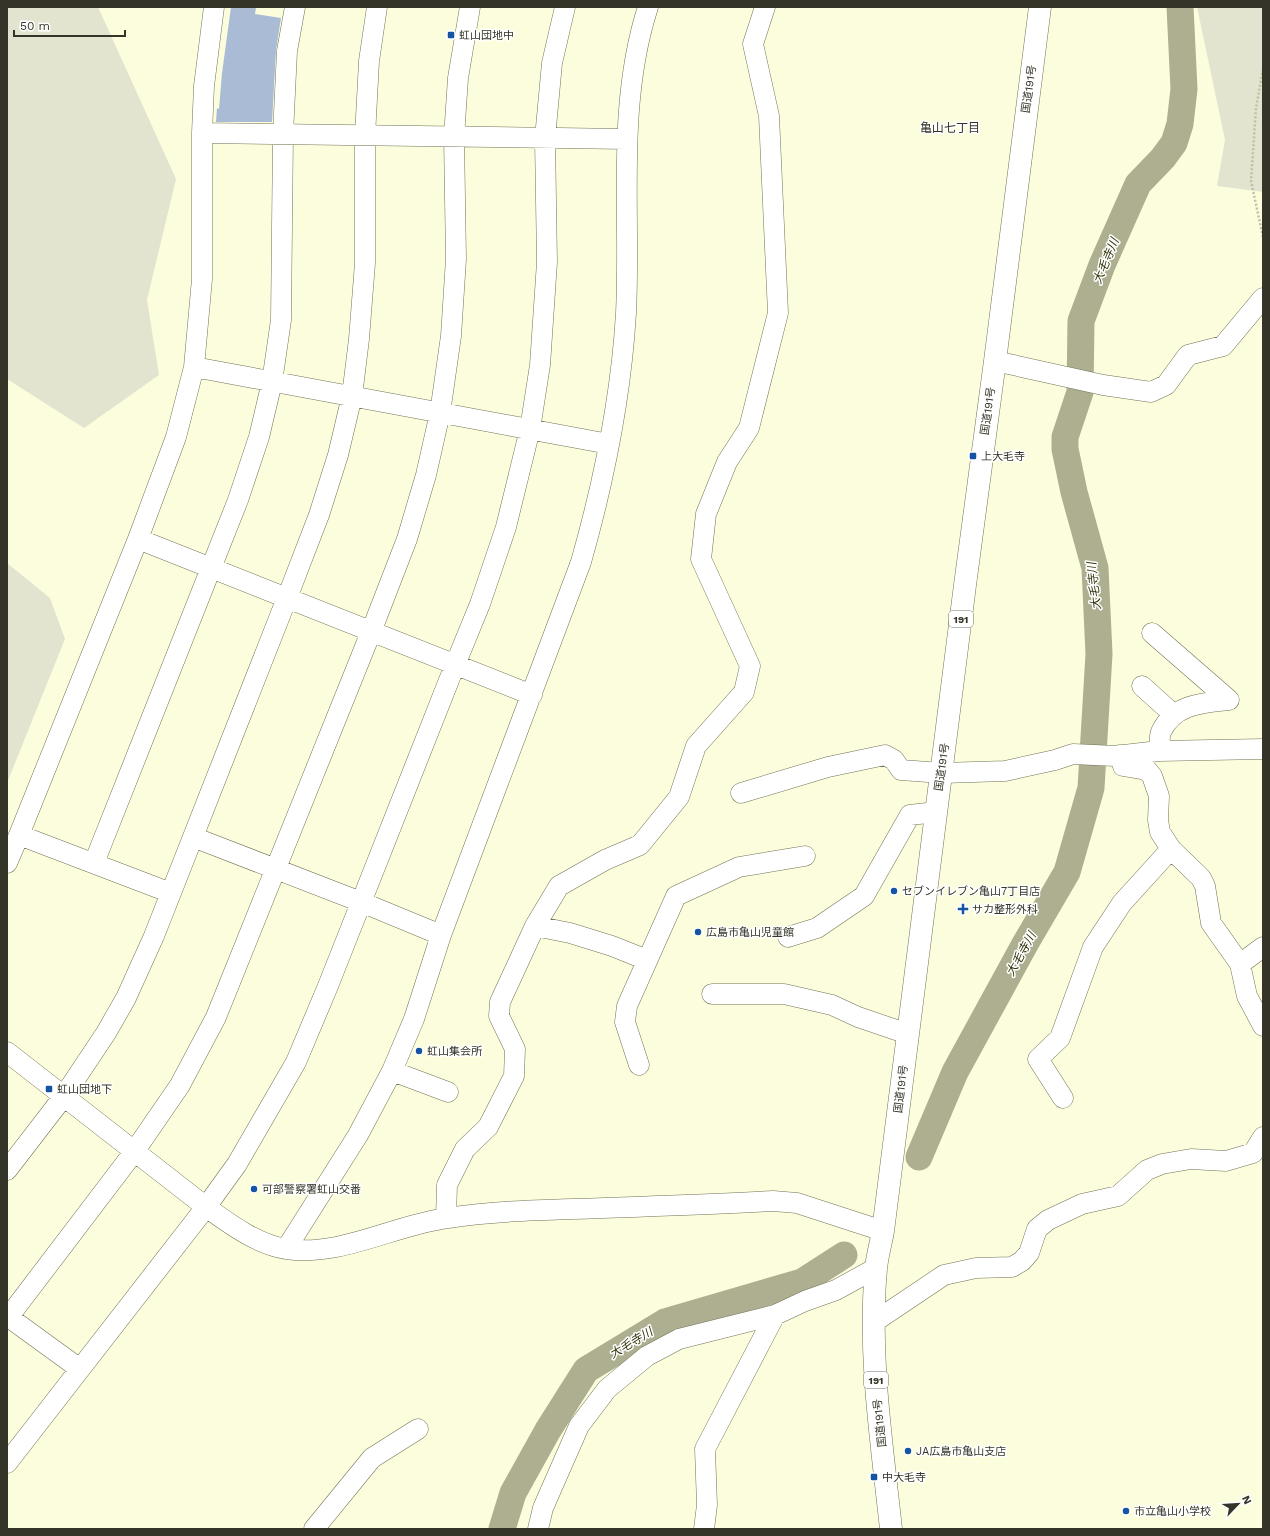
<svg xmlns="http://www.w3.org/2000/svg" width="1270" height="1536" font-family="'Work Sans','Noto Sans JP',sans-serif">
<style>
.green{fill:#e3e4cf}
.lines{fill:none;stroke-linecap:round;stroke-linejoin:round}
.river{stroke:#adaf90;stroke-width:27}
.building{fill:#a9bbd5}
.minor-casing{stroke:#717255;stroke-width:21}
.highway-casing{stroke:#717255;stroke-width:23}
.path{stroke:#bec0a5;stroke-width:2.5;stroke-dasharray:2 2;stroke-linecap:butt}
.minor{stroke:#fff;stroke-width:20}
.highway{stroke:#fff;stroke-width:22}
.poi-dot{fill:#1553a3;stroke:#fff;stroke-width:1.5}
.labels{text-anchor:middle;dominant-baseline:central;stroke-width:3;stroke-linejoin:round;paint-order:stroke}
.shield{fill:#fff;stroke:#717168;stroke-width:1}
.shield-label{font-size:10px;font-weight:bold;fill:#343428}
.poi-label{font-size:11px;fill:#343428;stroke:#fff;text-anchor:start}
.street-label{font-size:11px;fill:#343428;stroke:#fff}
.neighbourhood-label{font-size:12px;fill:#343428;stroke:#fff}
.water-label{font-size:12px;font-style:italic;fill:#34340c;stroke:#fff}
</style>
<rect width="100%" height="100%" fill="#fbfddc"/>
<path class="green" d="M7 7H98L176 179 147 300 159 375 84 428 7 379Z
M1197 7H1263V192L1217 186 1225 140Z
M7 563 50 598 65 639 7 783Z"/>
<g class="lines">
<path class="river" d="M919 1157 955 1072 1025 944 1067 872 1091 788 1099 654 1095 568 1074 492 1065 449V437L1080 392 1081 321 1102 265 1138 184 1163 158 1174 143 1180 124 1184 89 1180 7
M502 1529 513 1493 548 1430 586 1370 665 1322 802 1282 844 1255"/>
</g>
<path class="building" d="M231 7H256L255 14 281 18 276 50 272 122H216L217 108 219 109 222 73Z"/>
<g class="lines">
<g class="minor-casing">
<path id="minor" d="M202 133 626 139
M995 361 1103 385 1151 392 1166 385 1188 355 1223 346 1263 298
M194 367 609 444
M138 539 532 695
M1152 633 1229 700C1202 703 1174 704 1161 732 1159 737 1160 745 1159 751
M1142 686 1173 714
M1120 755 1123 766 1147 770 1152 776 1159 796 1158 820 1160 832 1171 849 1201 878 1205 886 1211 923 1240 964 1247 996 1263 1026
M741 793 828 767 885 755 894 760 901 770 942 773 1005 771 1055 760 1073 754 1115 756 1159 751 1263 749
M19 835 171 893
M193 837 361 902 441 935
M7 863 19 835 138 539 176 437 194 367 202 279V133L204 86 214 7
M94 863 238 500 259 437 272 382 281 320 283 134 287 51 295 7
M535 926 570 933 612 946 647 960
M788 937 817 928 864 896 910 815 936 812
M1240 964 1263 947
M712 994H784L832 1005 858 1017 908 1034
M7 1052 206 1207C230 1224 256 1244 286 1249 342 1257 393 1225 448 1218 500 1210 552 1210 604 1208 660 1206 717 1204 773 1201L797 1203 883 1231
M639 1065 625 1022 627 1006 676 896 739 867 805 856
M392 1071 448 1092
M1063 1098 1038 1059 1060 1038 1093 947 1122 903 1171 849
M7 1170 64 1096 106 1033 126 998 154 936 287 598 319 515 338 455 352 396 359 339 365 263V136L369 61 377 7
M446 1218 447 1185 465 1149 488 1127 514 1076 515 1049 499 1016 500 1002 535 926 559 886 605 860 640 845 679 797 696 746 744 692 750 666 701 559 706 514 727 462 749 428 778 313 769 116 753 44 765 7
M286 1249 358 1135 392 1071 414 1019 441 935 581 562C604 481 621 398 626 313 631 211 616 106 648 7
M7 1316 80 1369
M7 1319 134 1152 180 1085 216 1017 371 632 407 539 426 475 440 413 451 336 456 259 454 137 458 78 470 7
M874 1322 944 1275 976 1268 1012 1267 1022 1261 1029 1253 1037 1229 1048 1220 1082 1204 1118 1196 1147 1170 1162 1164 1191 1159 1226 1161 1253 1153 1263 1137
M7 1463 206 1207 237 1164 296 1062 328 986 455 665 480 604 506 527 530 429 540 365 547 262 545 138 552 63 565 7
M314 1529 372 1458 418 1429
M538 1529 543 1508 579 1426 607 1389 647 1356 679 1339 775 1315
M704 1529 707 1505 705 1449 775 1315 805 1301 836 1290 876 1268"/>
</g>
<g class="highway-casing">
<path id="highway" d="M891 1529C882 1444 868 1355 876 1269 877 1256 881 1243 883 1231L965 585 995 361 1040 7"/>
</g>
<path class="path" d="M1263 69 1256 108 1251 181 1263 237"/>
<use href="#minor" class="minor"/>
<use href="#highway" class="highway"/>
</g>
<g class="poi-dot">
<rect x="447" y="31" width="8" height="8" rx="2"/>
<rect x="969" y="452" width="8" height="8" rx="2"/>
<circle cx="894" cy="891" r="4"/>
<path d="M961 903h4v4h4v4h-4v4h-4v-4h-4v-4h4z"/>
<circle cx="698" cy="932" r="4"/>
<circle cx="419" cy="1051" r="4"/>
<rect x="45" y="1085" width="8" height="8" rx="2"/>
<circle cx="254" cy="1189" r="4"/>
<circle cx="908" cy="1451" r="4"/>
<rect x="870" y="1473" width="8" height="8" rx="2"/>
<circle cx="1126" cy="1511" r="4"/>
</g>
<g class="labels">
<g class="shield">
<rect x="949" y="611" width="24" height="16" rx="3"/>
<rect x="864" y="1372" width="24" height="16" rx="3"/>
</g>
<g class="shield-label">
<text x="961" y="619">191</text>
<text x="876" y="1380">191</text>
</g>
<g class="poi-label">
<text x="459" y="35">虹山団地中</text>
<text x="981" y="456">上大毛寺</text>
<text x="902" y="891">セブンイレブン亀山7丁目店</text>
<text x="972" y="909">サカ整形外科</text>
<text x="706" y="932">広島市亀山児童館</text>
<text x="427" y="1051">虹山集会所</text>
<text x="57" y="1089">虹山団地下</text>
<text x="262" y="1189">可部警察署虹山交番</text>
<text x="916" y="1451">JA広島市亀山支店</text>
<text x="882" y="1477">中大毛寺</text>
<text x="1134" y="1511">市立亀山小学校</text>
</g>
<g class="street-label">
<text transform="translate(1029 89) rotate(-82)">国道191号</text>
<text transform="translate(988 411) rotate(-82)">国道191号</text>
<text transform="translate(942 767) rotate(-82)">国道191号</text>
<text transform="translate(901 1089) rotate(-83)">国道191号</text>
<text transform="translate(880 1423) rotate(-96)">国道191号</text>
</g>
<g class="neighbourhood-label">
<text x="950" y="128">亀山七丁目</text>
</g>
<g class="water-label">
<text transform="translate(1106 261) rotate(-67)">大毛寺川</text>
<text transform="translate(1094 586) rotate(-96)">大毛寺川</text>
<text transform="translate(1021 954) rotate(-61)">大毛寺川</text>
<text transform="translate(631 1343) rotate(-31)">大毛寺川</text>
</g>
</g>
<rect width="1270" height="1536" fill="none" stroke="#343428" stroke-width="16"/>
<g transform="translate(1238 1504) rotate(65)" stroke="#ffffff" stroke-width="3" paint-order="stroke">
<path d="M0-3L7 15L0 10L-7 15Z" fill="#343428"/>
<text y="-6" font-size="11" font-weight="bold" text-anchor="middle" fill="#343428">N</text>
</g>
<path d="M14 30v6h111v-6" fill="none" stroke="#343428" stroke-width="2"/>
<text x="20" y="30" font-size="12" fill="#343428" stroke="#ffffff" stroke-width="3" paint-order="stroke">50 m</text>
</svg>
